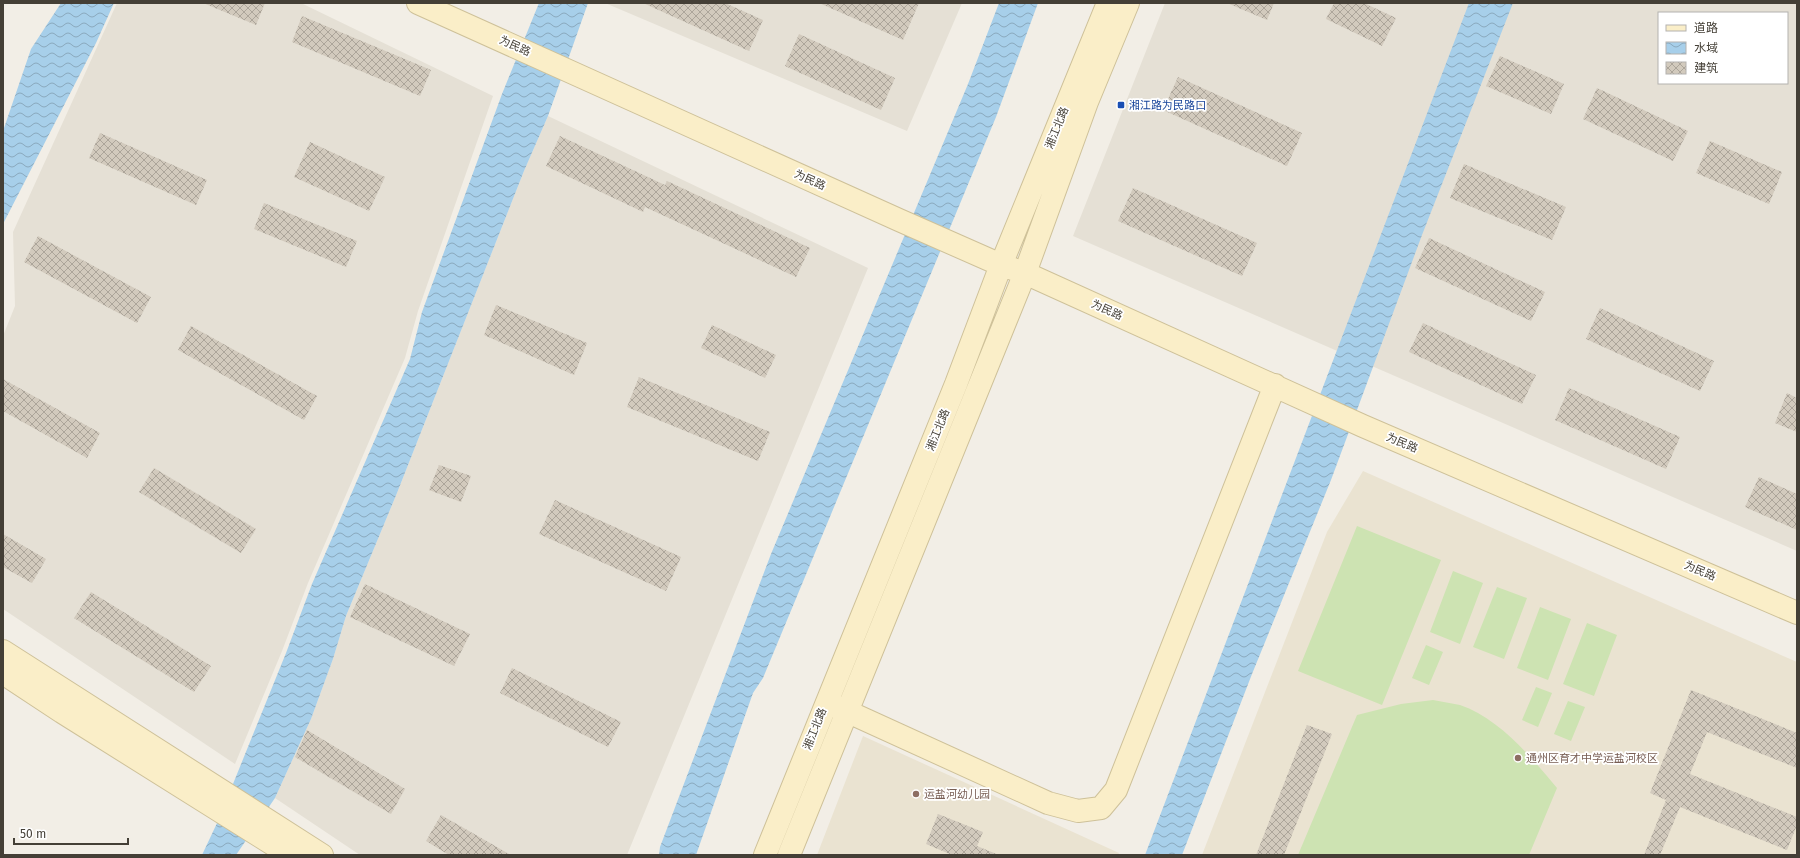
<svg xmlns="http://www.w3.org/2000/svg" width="1800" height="858" font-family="'Fira Sans','Noto Sans SC',sans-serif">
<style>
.residential{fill:#e5e0d5;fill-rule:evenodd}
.education{fill:#eae3d1}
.pitch{fill:#cde3b2}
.water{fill:url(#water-waves)}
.building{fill:url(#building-cross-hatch)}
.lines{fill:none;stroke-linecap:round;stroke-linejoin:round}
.secondary-casing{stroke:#cec199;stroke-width:24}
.secondary{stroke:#faeec8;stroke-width:22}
.transit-dot{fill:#1a4fb4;stroke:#fff;stroke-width:1.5}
.education-dot{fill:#8d6e63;stroke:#fff;stroke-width:1.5}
.labels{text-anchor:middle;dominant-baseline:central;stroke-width:3.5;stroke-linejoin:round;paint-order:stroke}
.street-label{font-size:11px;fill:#443f36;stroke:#fff}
.transit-label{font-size:11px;fill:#164399;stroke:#fff;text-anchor:start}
.education-label{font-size:11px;fill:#785e54;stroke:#fff;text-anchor:start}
</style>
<defs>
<pattern id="water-waves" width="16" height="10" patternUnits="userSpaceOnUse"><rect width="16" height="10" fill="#a7cfea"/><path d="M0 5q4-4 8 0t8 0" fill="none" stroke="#8aa9be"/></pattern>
<pattern id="building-cross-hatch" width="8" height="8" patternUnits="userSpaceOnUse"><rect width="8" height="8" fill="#d2cabd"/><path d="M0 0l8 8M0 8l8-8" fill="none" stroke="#aca59a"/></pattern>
</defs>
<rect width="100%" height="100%" fill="#f2eee6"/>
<path class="residential" d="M117 3H301L493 96 418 311 405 358 308 583 282 651 235 764 3 609V336L15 306 13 232Z
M605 3H962L907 131Z
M1165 3H1797V551L1073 236ZM1659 13H1787V83H1659Z
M548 116 868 268 627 855H360L275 798 311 719 333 659 346 616 397 493 524 171Z"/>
<path class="education" d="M1363 471 1797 662V855H1202L1327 532Z
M863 736 1119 853 1118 855H817Z"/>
<path class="pitch" d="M1357 526 1441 560 1382 705 1298 671Z
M1453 571 1483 583 1460 644 1430 632Z
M1497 587 1527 598 1504 659 1473 647Z
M1540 607 1571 619 1548 680 1517 668Z
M1587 623 1617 635 1594 696 1563 684Z
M1426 645 1443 652 1429 685 1412 678Z
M1536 687 1552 693 1538 727 1522 720Z
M1433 700C1442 702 1451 703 1460 705 1499 718 1532 758 1557 788L1529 855H1298L1357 715 1401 704Z
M1568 701 1585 707 1571 741 1554 734Z"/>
<path class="water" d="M61 3H114L96 43 3 224V131L31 49Z
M539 3H588L548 116 524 171 397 493 346 616 333 659 311 719 275 798 236 855H202L218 821 286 653 312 584 410 359 422 312 502 94Z
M999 3H1038L996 117 763 678 753 693 696 855H659L660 847 771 554 968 84Z
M1469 3H1513L1422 235 1331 480 1252 674 1182 855H1145Z"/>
<path class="building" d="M203 3H265L256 25Z
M643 3H725L763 20 749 51Z
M819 3H919L903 40Z
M1227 3H1274L1267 20Z
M1334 3H1364L1396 18 1382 46 1326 19Z
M302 16 431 70 420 96 292 42Z
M799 34 895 78 881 110 785 66Z
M1500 56 1564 84 1551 114 1486 86Z
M1178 77 1302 133 1287 166 1163 110Z
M1597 88 1688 131 1673 161 1583 119Z
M100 133 207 180 196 205 89 158Z
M560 136 665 185 667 181 810 248 796 277 645 207 643 212 546 166Z
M1710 141 1782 172 1769 204 1696 173Z
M310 142 385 177 369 211 294 177Z
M1464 164 1566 207 1552 240 1450 198Z
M1133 188 1257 243 1242 276 1118 221Z
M264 203 357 241 346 267 254 229Z
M38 236 151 297 137 323 24 262Z
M1429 238 1545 292 1531 321 1415 268Z
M496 305 587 343 574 375 484 335Z
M1600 308 1714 361 1700 391 1586 339Z
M1423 323 1536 375 1522 404 1409 352Z
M712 325 776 355 765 378 701 348Z
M191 326 317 396 304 420 178 350Z
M639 377 770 432 758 461 627 407Z
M3 379 100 433 87 458 3 411Z
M1569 388 1680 437 1666 469 1555 420Z
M1787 393 1797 398V432L1775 423Z
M439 465 471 476 461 502 429 490Z
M154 468 256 529 241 553 139 492Z
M1759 477 1797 494V530L1745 507Z
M555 500 681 557 666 591 539 534Z
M3 534 46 559 32 583 3 567Z
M365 584 470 634 454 666 350 617Z
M91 592 211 666 194 692 74 618Z
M512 668 621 722 608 747 500 693Z
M1691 690 1797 733V768L1707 732 1690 774 1797 817V825L1787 850 1680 807 1660 855H1644L1666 800 1650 793Z
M1307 725 1332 734 1284 855H1256Z
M307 730 405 789 391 814 295 757Z
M938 814 983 832 977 846 999 855H952L926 844Z
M441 815 511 855H449L426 841Z"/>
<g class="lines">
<g class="secondary-casing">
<path id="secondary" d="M418 3 899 220 1001 265 1025 273 1363 426 1797 613
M3 651 322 855
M3 673 62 712 290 855
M833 705 1048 803 1078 811 1101 808 1116 790 1275 385
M765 855 956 384 1001 265 1108 3
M789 855 1025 273 1087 102 1128 3"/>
</g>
<use href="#secondary" class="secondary"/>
</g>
<rect class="transit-dot" x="1117" y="101" width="8" height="8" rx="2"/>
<g class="education-dot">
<circle cx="1518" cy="758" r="4"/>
<circle cx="916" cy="794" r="4"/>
</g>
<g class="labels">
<g class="street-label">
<text transform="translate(515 46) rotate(24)">为民路</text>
<text transform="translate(1057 128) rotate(-68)">湘江北路</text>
<text transform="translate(810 180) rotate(24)">为民路</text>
<text transform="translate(1107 310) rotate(24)">为民路</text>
<text transform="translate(938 430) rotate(-68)">湘江北路</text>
<text transform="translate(1402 443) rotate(23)">为民路</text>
<text transform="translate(1700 571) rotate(23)">为民路</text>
<text transform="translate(815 729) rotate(-68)">湘江北路</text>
</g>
<g class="transit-label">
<text x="1129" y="105">湘江路为民路口</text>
</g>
<g class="education-label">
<text x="1526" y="758">通州区育才中学运盐河校区</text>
<text x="924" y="794">运盐河幼儿园</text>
</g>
</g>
<rect width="1800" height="858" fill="none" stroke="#443f36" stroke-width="8"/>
<rect x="1658" y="12" width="130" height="72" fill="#ffffff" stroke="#b4b2af"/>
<rect x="1666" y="25" width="20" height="6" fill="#faeec8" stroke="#b4b2af"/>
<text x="1694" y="32" font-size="12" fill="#443f36">道路</text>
<rect x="1666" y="42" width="20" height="12" fill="url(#water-waves)" stroke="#b4b2af"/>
<text x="1694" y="52" font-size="12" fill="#443f36">水域</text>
<rect x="1666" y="62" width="20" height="12" fill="url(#building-cross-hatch)" stroke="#b4b2af"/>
<text x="1694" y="72" font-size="12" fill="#443f36">建筑</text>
<path d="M14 838v6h114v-6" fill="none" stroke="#443f36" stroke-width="2"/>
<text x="20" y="838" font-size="12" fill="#443f36" stroke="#ffffff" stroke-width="3" paint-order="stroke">50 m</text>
</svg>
